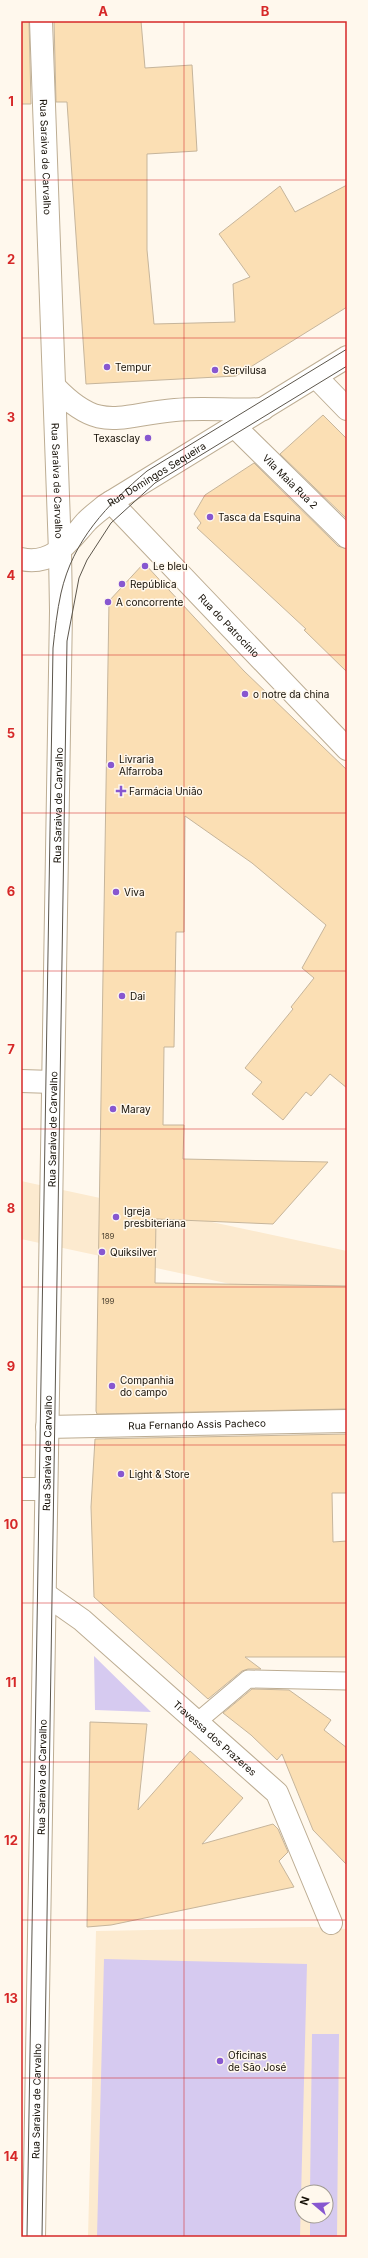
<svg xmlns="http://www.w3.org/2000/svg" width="368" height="2258" font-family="Inter,sans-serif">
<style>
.built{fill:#fceacf;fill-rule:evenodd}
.green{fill:#d6caf0}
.building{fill:#fbdfb4;stroke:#c6b59b}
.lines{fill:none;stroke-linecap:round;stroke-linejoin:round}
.lane-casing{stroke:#bdad93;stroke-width:19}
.street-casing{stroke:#bdad93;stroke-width:24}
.secondary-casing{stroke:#bdad93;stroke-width:24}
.lane{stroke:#fff;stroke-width:17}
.street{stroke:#fff;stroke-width:22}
.secondary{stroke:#fff;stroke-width:22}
.tram{stroke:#5c564c;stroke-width:1}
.grid{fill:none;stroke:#d62828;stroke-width:1;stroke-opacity:0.55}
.poi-dot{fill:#8757d0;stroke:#fff8ed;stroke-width:1.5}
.labels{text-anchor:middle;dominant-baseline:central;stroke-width:3;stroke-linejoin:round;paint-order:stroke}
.number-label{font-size:8px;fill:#4e4332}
.street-label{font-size:10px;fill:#150f06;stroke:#fff8ed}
.poi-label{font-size:10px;fill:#150f06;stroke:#fff8ed;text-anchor:start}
.neatline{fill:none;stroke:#d62828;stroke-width:1.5}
.grid-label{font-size:13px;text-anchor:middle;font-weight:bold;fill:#d62828}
</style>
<rect width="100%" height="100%" fill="#fff8ed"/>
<path class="built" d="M21 1181 347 1251V1309L21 1239Z
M312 1927 347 1929V2237H88L96 1931ZM302 2192H326V2216H302Z"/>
<path class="green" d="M94 1656 151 1712 95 1710Z
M104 1959 307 1964 300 2237H97Z
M346 1975H347V2072L346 2071Z
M312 2034H339L337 2237H310V2216H326V2192H310Z"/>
<path class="building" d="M21 21H29L31 104H21Z
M54 21H141L145 68 192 65 197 151 147 154V250L154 324 235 322 233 284 250 277 219 234 280 186 295 212 347 185V307L236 376 86 384 67 102H56Z
M323 415 347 439V519L280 454Z
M254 463 338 546 347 549V672L304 630 306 629 197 528 201 523 194 514 205 495Z
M144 563 244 671 347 770V1088L330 1074 311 1096 306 1092 283 1120 252 1094 262 1082 245 1068 293 1009 291 1007 314 978 302 968 326 925 252 863 185 816 184 932H176L174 1047H164L163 1125H184L183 1159 328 1162 273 1224 156 1219 155 1283 347 1286V1409L97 1414 96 1411 109 601Z
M347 1434V1493H332L333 1542 347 1541V1657H245L261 1669H248L242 1671 208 1699 94 1597 91 1507 95 1439Z
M252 1689 289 1690 331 1720 324 1730 347 1748V1865L313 1830 282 1754 277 1760 251 1735 223 1713Z
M90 1722 147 1724 138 1810 190 1751 243 1798 202 1844 273 1824 278 1829 288 1852 279 1861 294 1887 111 1925 87 1927Z"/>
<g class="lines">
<g class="lane-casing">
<path id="lane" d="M197 1722 248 1679 347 1681"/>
</g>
<g class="street-casing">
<g id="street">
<path id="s1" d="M41 21 60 552"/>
<path d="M316 377 347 409"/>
<path d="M55 387C100 434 118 415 175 410 204 407 234 411 263 409"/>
<path id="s2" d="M234 426 347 537"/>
<path id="s3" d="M111 502 347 749"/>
<path d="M21 1081 53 1082"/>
<path id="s4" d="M47 1427 347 1421"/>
<path d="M21 1489H46"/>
<path id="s5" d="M45 1594 82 1620 277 1793 331 1923"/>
</g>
</g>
<g class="secondary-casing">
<g id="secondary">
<path id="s6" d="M21 559C53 566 68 542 87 521 93 515 100 510 106 505L347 357"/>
<path id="s7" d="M34 2237 61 611 60 552"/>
</g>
</g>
<use href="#lane" class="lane"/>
<use href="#street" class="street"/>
<use href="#secondary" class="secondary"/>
<path class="tram" d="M27 2237 53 648C55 630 57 611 61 593 73 540 107 505 147 471L347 349
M42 2237 67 641 79 578 87 560 111 523 155 483 347 366"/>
</g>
<path class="grid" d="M184 21V2237M21 180H347M21 338H347M21 496H347M21 655H347M21 813H347M21 971H347M21 1129H347M21 1287H347M21 1445H347M21 1603H347M21 1762H347M21 1920H347M21 2078H347"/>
<g class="poi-dot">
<circle cx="107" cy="367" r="4"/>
<circle cx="215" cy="370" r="4"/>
<circle cx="148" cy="438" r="4"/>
<circle cx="210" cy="517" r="4"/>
<circle cx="145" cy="566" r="4"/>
<circle cx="122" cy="584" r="4"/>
<circle cx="108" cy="602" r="4"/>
<circle cx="245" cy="694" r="4"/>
<circle cx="111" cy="765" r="4"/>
<path d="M119 785h4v4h4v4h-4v4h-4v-4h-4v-4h4z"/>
<circle cx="116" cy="892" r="4"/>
<circle cx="122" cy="996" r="4"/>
<circle cx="113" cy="1109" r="4"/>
<circle cx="116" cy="1217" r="4"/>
<circle cx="102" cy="1252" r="4"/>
<circle cx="112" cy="1386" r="4"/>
<circle cx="121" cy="1474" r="4"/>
<circle cx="220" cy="2061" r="4"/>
</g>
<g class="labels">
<g class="number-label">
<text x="108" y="1236">189</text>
<text x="108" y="1301">199</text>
</g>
<g class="street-label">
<text stroke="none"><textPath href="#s1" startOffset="136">Rua Saraiva de Carvalho</textPath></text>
<text stroke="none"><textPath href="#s6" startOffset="165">Rua Domingos Sequeira</textPath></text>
<text stroke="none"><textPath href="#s1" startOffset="460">Rua Saraiva de Carvalho</textPath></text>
<text stroke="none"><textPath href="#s2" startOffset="79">Vila Maia Rua 2</textPath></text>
<text stroke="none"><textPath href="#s3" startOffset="171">Rua do Patrocínio</textPath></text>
<text stroke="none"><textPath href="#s7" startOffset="1432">Rua Saraiva de Carvalho</textPath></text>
<text stroke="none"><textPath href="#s7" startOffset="1108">Rua Saraiva de Carvalho</textPath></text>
<text stroke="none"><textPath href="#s4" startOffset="150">Rua Fernando Assis Pacheco</textPath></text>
<text stroke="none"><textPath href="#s7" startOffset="784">Rua Saraiva de Carvalho</textPath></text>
<text stroke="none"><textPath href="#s5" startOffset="223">Travessa dos Prazeres</textPath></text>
<text stroke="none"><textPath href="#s7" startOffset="460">Rua Saraiva de Carvalho</textPath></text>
<text stroke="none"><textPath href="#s7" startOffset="136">Rua Saraiva de Carvalho</textPath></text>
</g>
<g class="poi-label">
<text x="115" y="367">Tempur</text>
<text x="223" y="370">Servilusa</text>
<text x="140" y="438" text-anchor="end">Texasclay</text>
<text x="218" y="517">Tasca da Esquina</text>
<text x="153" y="566">Le bleu</text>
<text x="130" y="584">República</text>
<text x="116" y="602">A concorrente</text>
<text x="253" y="694">o notre da china</text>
<text x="119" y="759">Livraria<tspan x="119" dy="12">Alfarroba</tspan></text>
<text x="129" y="791">Farmácia União</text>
<text x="124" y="892">Viva</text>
<text x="130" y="996">Dai</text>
<text x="121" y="1109">Maray</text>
<text x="124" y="1211">Igreja<tspan x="124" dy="12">presbiteriana</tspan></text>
<text x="110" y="1252">Quiksilver</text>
<text x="120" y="1380">Companhia<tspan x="120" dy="12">do campo</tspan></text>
<text x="129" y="1474">Light &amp; Store</text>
<text x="228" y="2055">Oficinas<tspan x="228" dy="12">de São José</tspan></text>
</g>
</g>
<rect width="368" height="2258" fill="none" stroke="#fff8ed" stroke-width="44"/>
<g transform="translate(314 2204) rotate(289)"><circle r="19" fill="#fff8ed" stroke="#a19b91"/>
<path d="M0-3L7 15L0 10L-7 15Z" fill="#8757d0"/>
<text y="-6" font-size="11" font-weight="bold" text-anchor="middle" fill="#150f06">N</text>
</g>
<rect x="22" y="22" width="324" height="2214" class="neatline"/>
<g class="grid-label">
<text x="103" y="16">A</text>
<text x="265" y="16">B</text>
<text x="11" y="106">1</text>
<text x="11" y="264">2</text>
<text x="11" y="422">3</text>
<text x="11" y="580">4</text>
<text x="11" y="738">5</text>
<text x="11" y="896">6</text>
<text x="11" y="1054">7</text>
<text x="11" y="1213">8</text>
<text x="11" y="1371">9</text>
<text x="11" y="1529">10</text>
<text x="11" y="1687">11</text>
<text x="11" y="1845">12</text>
<text x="11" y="2003">13</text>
<text x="11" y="2161">14</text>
</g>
</svg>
